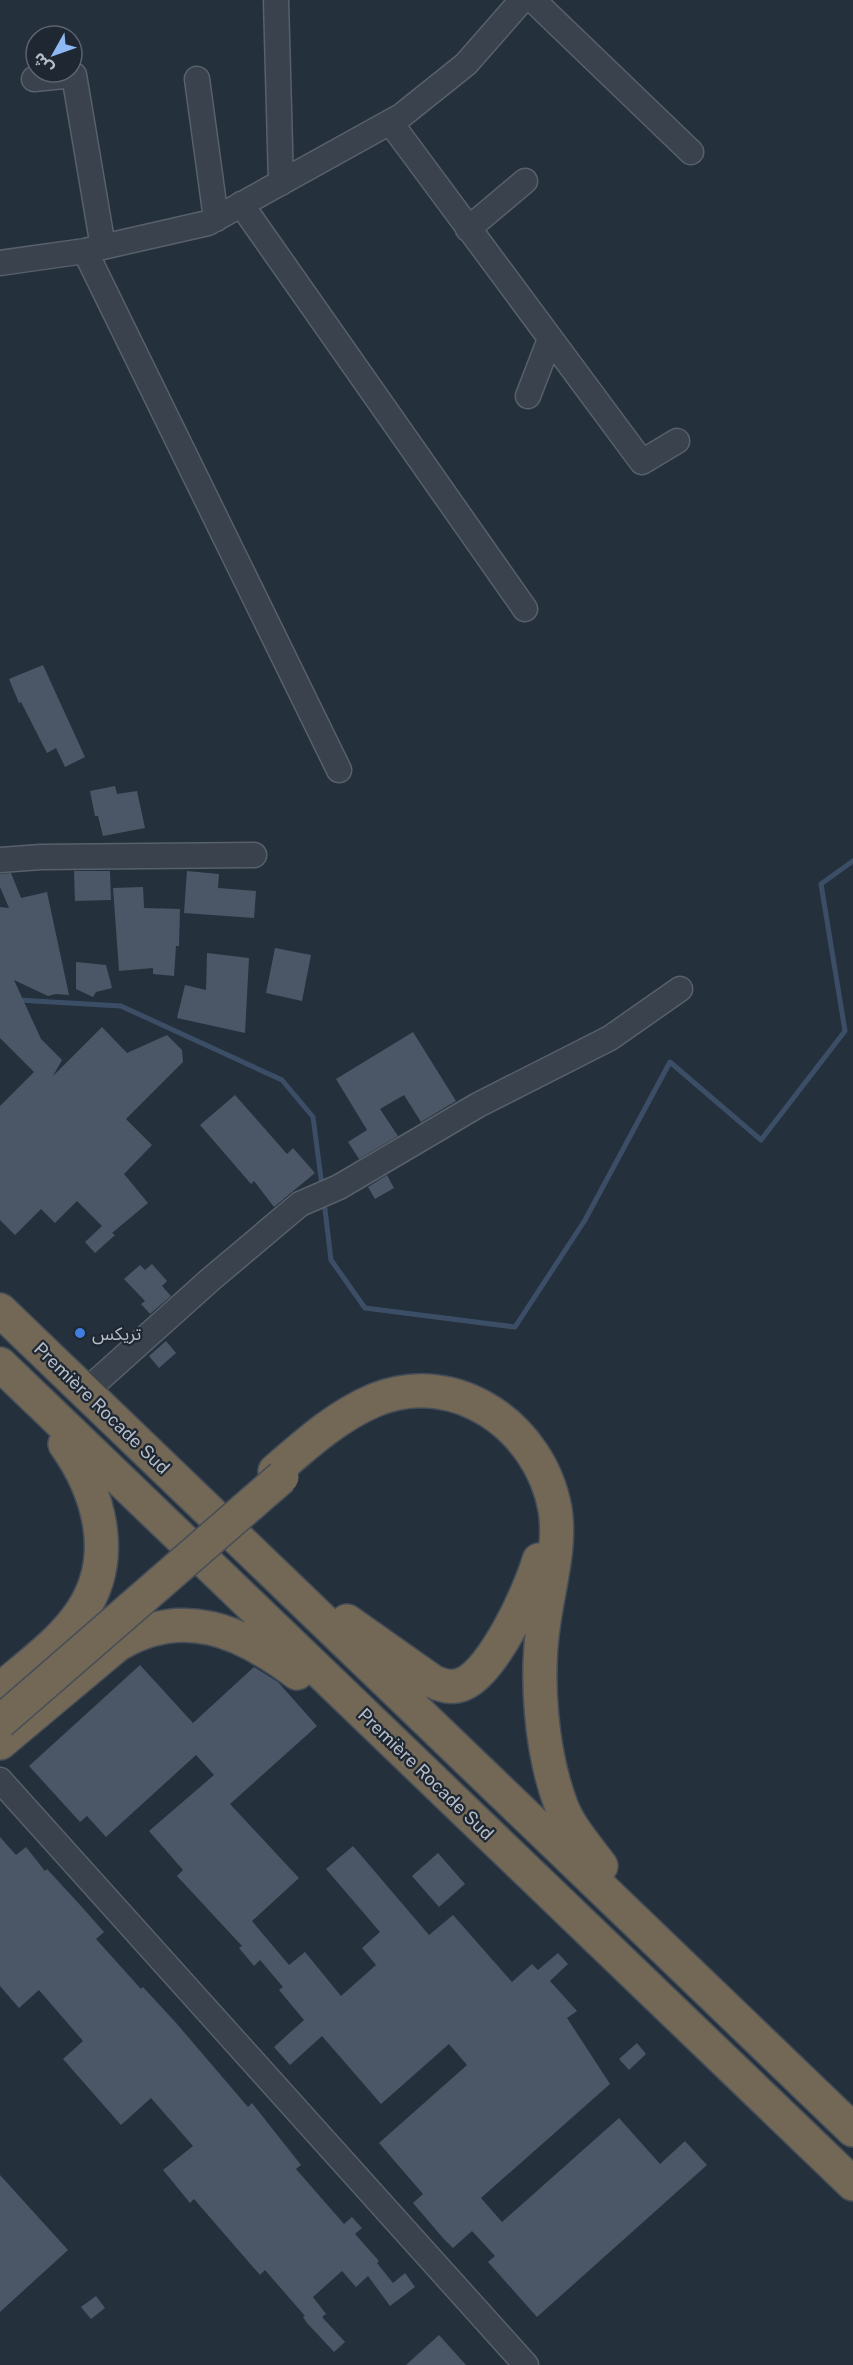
<svg xmlns="http://www.w3.org/2000/svg" width="853" height="2365" font-family="'Public Sans','Noto Sans Arabic',sans-serif">
<style>
.lines{fill:none;stroke-linecap:round;stroke-linejoin:round}
.stream{stroke:#3b4e66;stroke-width:5}
.building{fill:#4b5766}
.minor-casing{stroke:#57606b;stroke-width:27}
.highway-casing{stroke:#444d58;stroke-width:36}
.minor{stroke:#39424d;stroke-width:24}
.highway{stroke:#736756;stroke-width:33}
.highway-bridge-casing{stroke:#444d58;stroke-width:36;stroke-linecap:butt}
.highway-bridge{stroke:#736756;stroke-width:33}
.shop-dot{fill:#3f7fe0;stroke:#1e2732;stroke-width:2}
.labels{text-anchor:middle;dominant-baseline:central;stroke-width:4.5;stroke-linejoin:round;paint-order:stroke}
.poi-label{font-size:18px;fill:#b5bdc8;stroke:#1e2732;text-anchor:start}
.street-label{font-size:18px;fill:#b5bdc8;stroke:#1e2732}
</style>
<rect width="100%" height="100%" fill="#25303d"/>
<g class="lines">
<path class="stream" d="M18 1000 121 1006 282 1080 313 1117 322 1186
M324 1201 331 1260 365 1308 515 1327 585 1220 670 1062 761 1140 845 1031 821 884 853 861"/>
</g>
<path class="building" d="M43 665 85 757 65 767 56 748 47 753 21 702 19 703 9 679Z
M115 786 117 794 137 791 145 828 103 836 98 816H95L90 791Z
M74 871H110L111 900 75 901Z
M187 871 219 874 218 888 256 891 254 918 184 913Z
M11 873 21 898 47 892 69 995 56 994 48 996 14 980 41 1039 62 1060 53 1076 102 1027 127 1053 167 1035 182 1050 183 1062 126 1119 152 1145 124 1174 148 1203 112 1233 115 1235 95 1253 85 1242 102 1226 77 1201 55 1223 41 1209 15 1235 0 1220V1106L34 1072 0 1038V907L9 908 0 887V874Z
M143 887 144 908 180 909 179 946H176L174 976 153 974V968L119 971 113 888Z
M275 948 311 955 302 1001 266 993Z
M207 953 249 958 245 1033 177 1018 185 985 206 990Z
M76 962 106 965 112 988 96 992 93 997 76 989Z
M413 1032 456 1101 421 1122 404 1095 380 1109 398 1136 359 1159 348 1142 367 1130 336 1079Z
M235 1095 287 1154 293 1148 315 1173 274 1207 254 1181 251 1184 200 1125Z
M387 1175 394 1188 375 1199 368 1187Z
M152 1264 167 1281 162 1286 171 1296 150 1314 141 1304 145 1301 124 1279 140 1265 145 1270Z
M166 1341 176 1353 159 1368 149 1356Z
M140 1665 193 1723 254 1667 278 1682 317 1726 230 1804 299 1878 252 1921 289 1965 305 1952 341 1996 376 1965 362 1948 380 1932 326 1869 353 1846 429 1935 453 1915 512 1982 532 1964 538 1970 558 1953 568 1964 550 1981 577 2011 567 2018 610 2084 481 2198 502 2222 619 2118 660 2164 685 2141 707 2165 537 2317 488 2262 495 2256 472 2231 453 2248 443 2238 413 2203 423 2194 379 2143 467 2065 449 2044 381 2104 322 2036 290 2065 274 2047 304 2020 279 1990 283 1987 260 1960 254 1966 239 1948 242 1946 177 1876 183 1870 149 1831 214 1775 196 1755 106 1837 87 1816 80 1822 29 1766Z
M0 1837 16 1855 26 1847 45 1871 47 1869 81 1906 104 1932 96 1939 141 1989 143 1987 177 2024 248 2107 252 2103 301 2165 296 2169 344 2224 352 2217 362 2228 355 2234 379 2261 377 2263 393 2283 405 2273 415 2287 390 2306 368 2276 356 2287 342 2271 313 2297 326 2314 322 2317 345 2342 334 2352 307 2323 303 2317 305 2316 265 2270 260 2275 194 2199 190 2203 163 2170 193 2146 151 2098 121 2125 63 2059 83 2041 39 1990 19 2008 0 1986Z
M438 1853 465 1884 439 1907 412 1876Z
M637 2043 646 2054 629 2070 619 2059Z
M0 2175 68 2250 0 2312Z
M96 2296 105 2308 91 2319 81 2307Z
M439 2335 466 2365H406Z"/>
<g class="lines">
<g class="minor-casing">
<path id="minor" d="M276 0 281 183
M533 0 691 152
M34 79 74 75 103 247
M197 79 216 219
M390 122 642 462 677 441
M241 204 525 609
M468 229 525 181
M85 251 339 770
M0 263 85 251 208 223 401 116 466 64 522 0
M528 396 550 339
M0 860 41 857 254 855
M85 1392 211 1279 300 1204 339 1187 478 1105 610 1038 680 989
M0 1780 526 2365"/>
</g>
<g class="highway-casing">
<path id="highway" d="M0 1310 853 2130
M0 1364 853 2184
M275 1471C306 1444 337 1416 375 1400 456 1367 540 1427 555 1509 561 1545 549 1585 544 1621 535 1677 541 1752 561 1805 569 1827 587 1847 601 1866
M347 1621 432 1681C442 1686 452 1689 463 1684 494 1671 530 1591 539 1560
M0 1690C27 1666 62 1642 82 1611 118 1557 99 1492 65 1444
M0 1743 117 1645C183 1605 241 1631 297 1673"/>
</g>
<use href="#minor" class="minor"/>
<use href="#highway" class="highway"/>
<g class="highway-bridge-casing">
<path id="highway-bridge" d="M0 1722 282 1477"/>
</g>
<use href="#highway-bridge" class="highway-bridge"/>
</g>
<circle class="shop-dot" cx="80" cy="1333" r="6"/>
<g class="labels">
<g class="poi-label">
<text x="92" y="1333">تريكس</text>
</g>
<g class="street-label">
<text transform="translate(102 1408) rotate(44)">Première Rocade Sud</text>
<text transform="translate(426 1774) rotate(44)">Première Rocade Sud</text>
</g>
</g>
<g transform="translate(54 54) rotate(230)"><circle r="28" fill="#1e2732" stroke="#5a636e" stroke-width="1.5"/>
<path d="M0-4.5L10 22L0 15L-10 22Z" fill="#8eb9f4"/>
<text y="-9" font-size="16" font-weight="bold" text-anchor="middle" fill="#b5bdc8">ش</text>
</g>
</svg>
